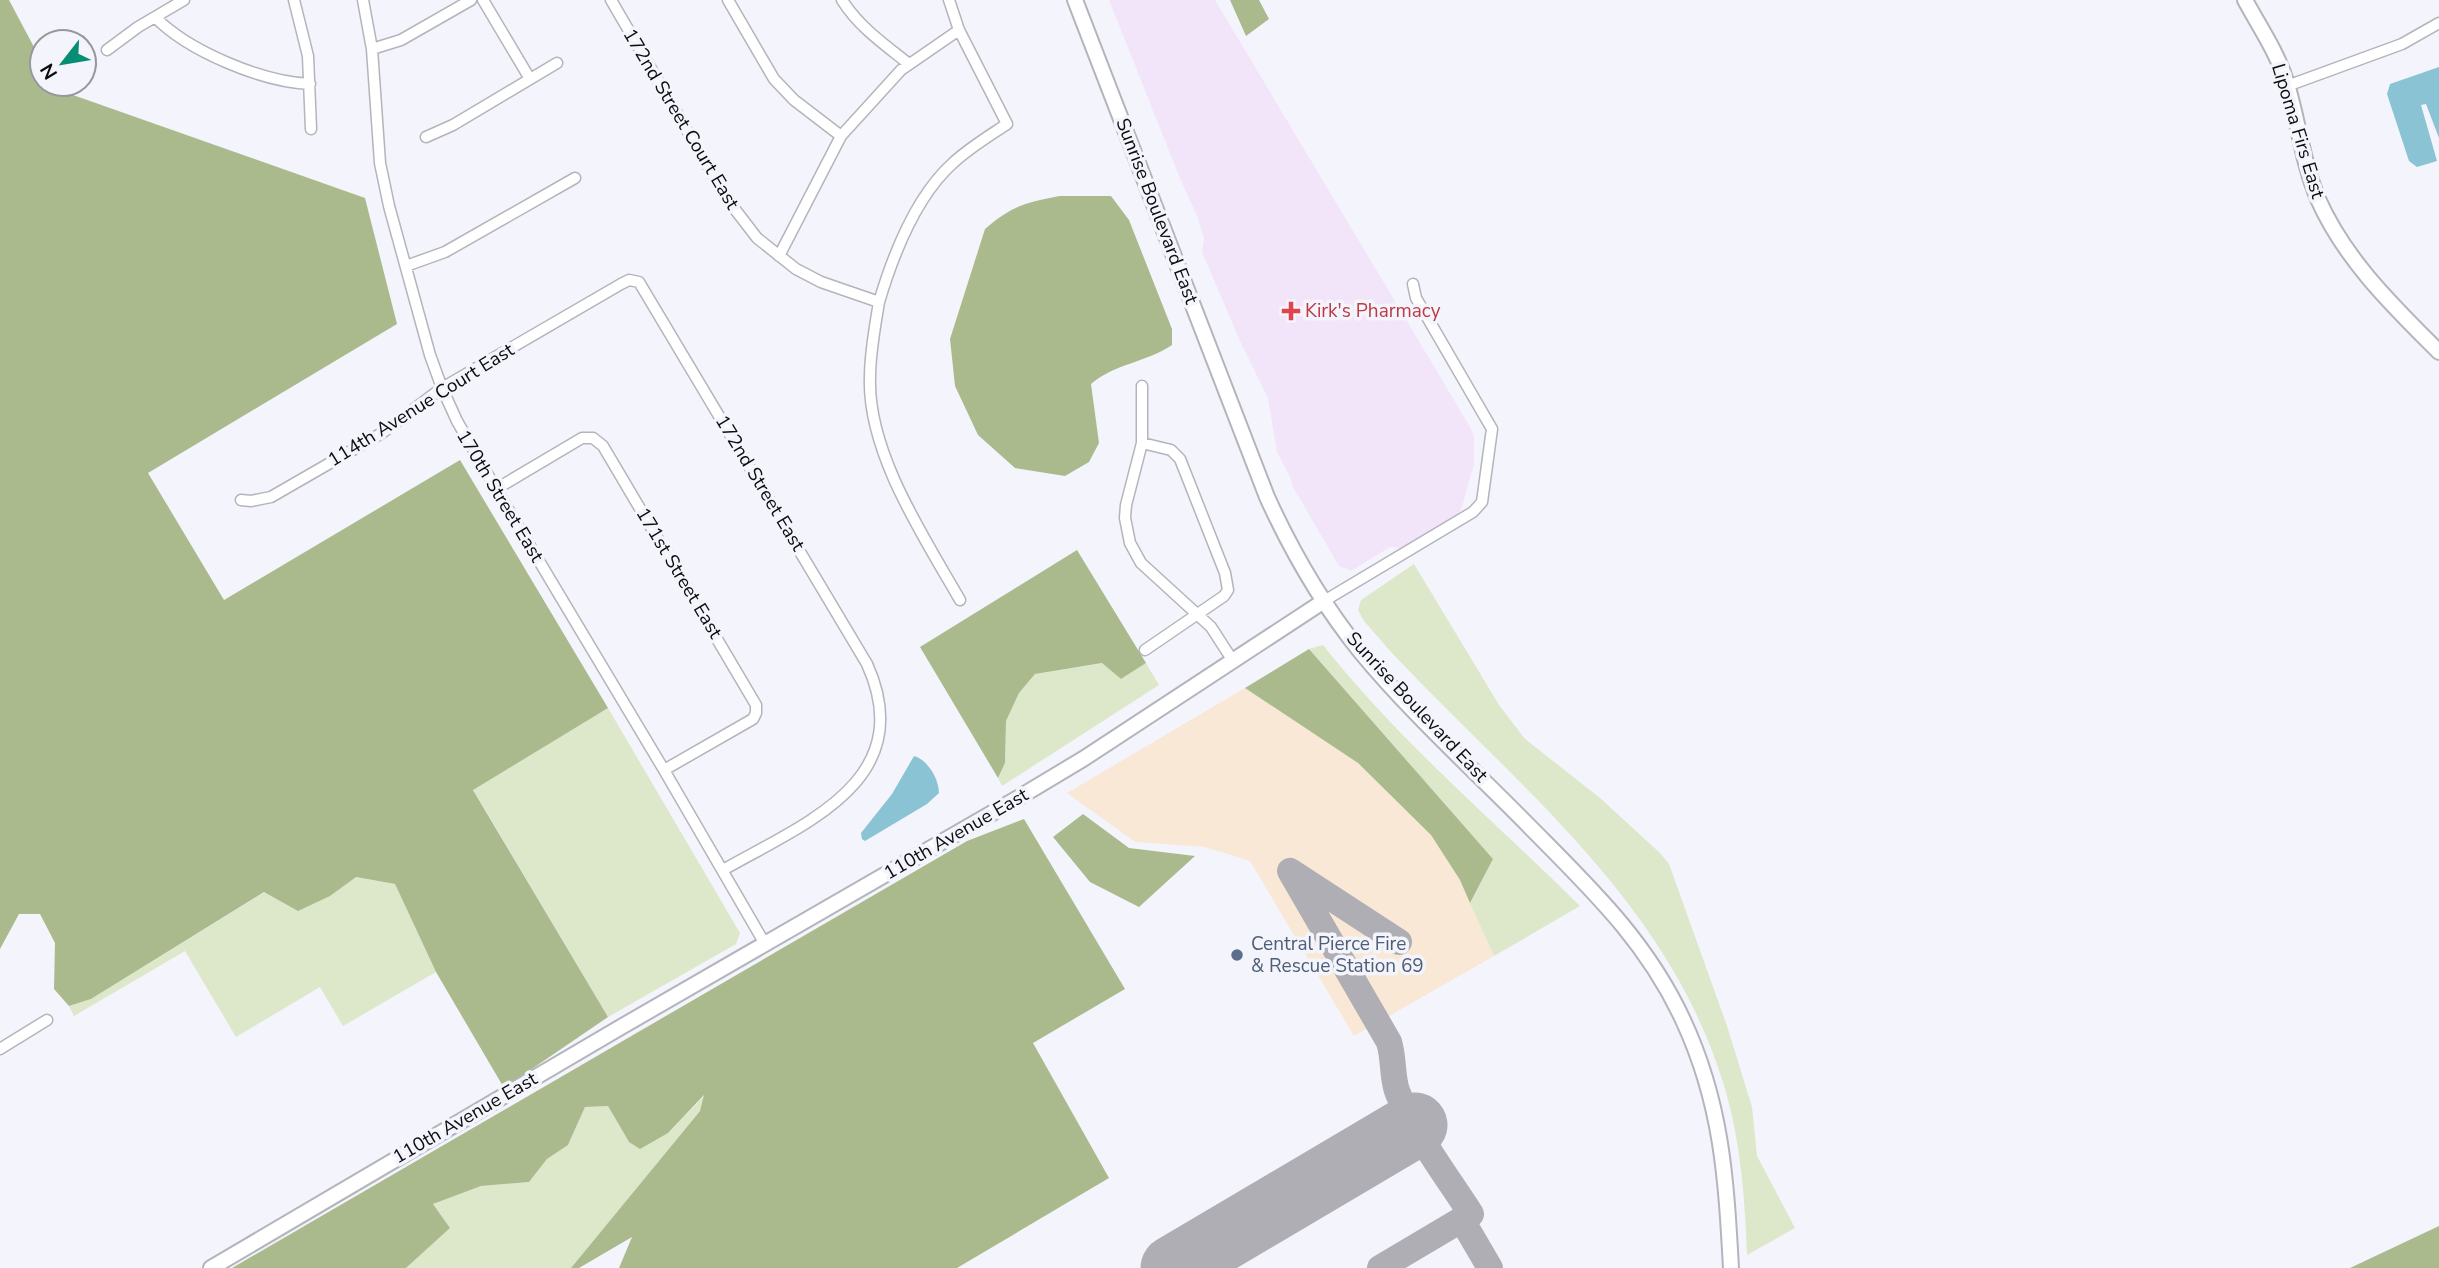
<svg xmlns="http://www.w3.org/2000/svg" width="2439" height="1268" font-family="'Nunito Sans',sans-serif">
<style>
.commercial{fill:#f3e5f9}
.education{fill:#f9e8d6}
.green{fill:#dde7c9}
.forest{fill:#abba8d}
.water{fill:#8ac3d4}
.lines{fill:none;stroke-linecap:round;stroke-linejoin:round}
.taxiway{stroke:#aeaeb4;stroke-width:26}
.runway{stroke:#aeaeb4;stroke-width:65}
.street-casing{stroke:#b4b4bc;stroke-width:13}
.secondary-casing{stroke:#b4b4bc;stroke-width:18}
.street{stroke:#fff;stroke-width:10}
.secondary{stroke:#fff;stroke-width:14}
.health-dot{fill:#e0444e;stroke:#f4f4fc;stroke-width:2.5}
.service-dot{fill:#5c6f8a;stroke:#f4f4fc;stroke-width:2.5}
.labels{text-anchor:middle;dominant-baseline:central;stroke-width:7;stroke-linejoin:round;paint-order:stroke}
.street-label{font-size:19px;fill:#0c0c0e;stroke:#f4f4fc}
.health-label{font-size:19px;fill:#be3a42;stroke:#f4f4fc;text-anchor:start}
.service-label{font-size:19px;fill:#4e5e75;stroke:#f4f4fc;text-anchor:start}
</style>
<rect width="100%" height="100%" fill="#f4f4fc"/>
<path class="commercial" d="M1109 0H1215L1469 425 1474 436V464L1462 507 1458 515 1402 548 1390 547 1351 571 1339 566 1293 487 1290 477 1277 452 1268 398 1240 341 1202 252 1204 239 1198 218 1181 181Z"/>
<path class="education" d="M1245 688 1358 763 1431 835 1460 880 1494 956 1354 1036 1250 861 1205 847 1135 842 1067 793Z"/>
<path class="green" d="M1414 564 1499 705 1525 739 1600 798 1660 853 1669 864 1727 1026 1752 1107 1757 1156 1795 1228 1747 1255C1745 1200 1741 1145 1726 1092 1671 903 1521 790 1392 653L1364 621 1358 610 1361 600Z
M1323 645C1399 741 1493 820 1580 906L1494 956 1470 903 1493 859 1309 649Z
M1103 663 1121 679 1146 663 1159 685 1002 786 998 778 1005 763 1006 721 1019 693 1035 674Z
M608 708 740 933 736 944 608 1017 473 789Z
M355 877 395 884 436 972 343 1026 320 987 236 1037 185 951 74 1016 69 1006 91 999 265 892 330 896Z
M706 1094 700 1111 571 1268H406L450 1228 433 1204 481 1186 529 1182 547 1159 568 1145 585 1107 608 1106 629 1142 668 1133Z"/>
<path class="forest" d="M0 0H9L42 62V84H54L56 89 365 198 397 324 148 473 224 600 460 460 608 708 473 790 608 1017 504 1088 436 972 395 884 356 877 330 896 298 911 264 892 91 999 69 1006 54 989 55 943 40 914H19L0 949Z
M1230 0H1259L1269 19 1246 36Z
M1060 196H1111L1129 220 1172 329V345C1147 362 1114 364 1091 384L1099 443 1089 462 1065 476 1015 468 978 435 955 386 950 339 985 229C1011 206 1027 202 1060 196Z
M1077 550 1146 663 1121 679 1102 663 1035 674 1019 693 1006 721 1005 763 998 778 920 647Z
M1309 649 1493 859 1470 903 1460 880 1431 835 1358 763 1245 688Z
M1083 814 1129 848 1195 856 1139 907 1090 882 1053 837Z
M1024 819 1125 989 1033 1043 1109 1178 957 1268H619L632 1237 579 1268H571L700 1111 704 1095 668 1133 640 1149 629 1142 608 1106 585 1107 568 1145 547 1159 529 1182 481 1186 433 1204 450 1228 406 1268H232L967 841Z
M2439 1226V1268H2350Z"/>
<path class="water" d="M2439 67V138L2426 104 2421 105 2437 161 2417 167 2409 161 2387 94 2390 84Z
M914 756C928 760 939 779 939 793L927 804 865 841 862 839 861 833 892 794Z"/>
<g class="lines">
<path class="taxiway" d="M1462 1220 1490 1268
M1380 1268 1471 1214C1448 1178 1412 1130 1397 1091 1392 1076 1394 1058 1389 1042L1290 871 1399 942"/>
<path class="runway" d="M1173 1268 1415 1125"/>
<g class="street-casing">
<path id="street" d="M294 0 308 56 311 129
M363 0 372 49 380 163 389 206 430 355 442 388 457 421 496 489 664 770 765 944
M483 0 530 79
M611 0 727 199 757 238 796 269 821 282 879 302C875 327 870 352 870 377 867 452 924 537 960 600
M728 0 774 79 794 100 841 136
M842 0C859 27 885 45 909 64
M155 17C188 51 262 82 310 84
M372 49 401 40 471 0
M107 50 138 27 184 0
M2287 86 2402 44 2439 23
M426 137 453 125 557 63
M779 256 841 136 901 70 959 30
M406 266 445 252 575 178
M879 302C893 255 916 196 953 163 969 148 989 136 1007 124L959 30 949 0
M1142 386V443L1126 505 1125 518 1130 543 1141 563 1211 627 1233 661
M1142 443 1171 450 1180 459 1225 573 1228 590 1224 596 1145 650
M496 489 582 438H593L603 446 756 705V713L753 719 664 770
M241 500 251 501 271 497 382 433 442 388 621 284 629 280 639 282 867 664C920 781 803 824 723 870
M1324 601 1473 512 1482 502 1492 429 1416 298 1413 284
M0 1049 47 1020"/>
</g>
<g class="secondary-casing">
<path id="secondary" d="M1075 0 1267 497C1292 552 1322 604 1360 651 1411 713 1473 769 1529 826 1590 888 1646 940 1683 1020 1722 1104 1726 1178 1731 1268
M2245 0C2259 26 2277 52 2286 81 2298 119 2302 161 2318 199 2345 260 2393 306 2439 352
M211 1268 621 1027 1018 798 1083 759 1324 601"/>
</g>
<use href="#street" class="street"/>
<use href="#secondary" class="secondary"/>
</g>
<path class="health-dot" d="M1287.5 300.5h7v7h7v7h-7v7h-7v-7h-7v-7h7z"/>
<circle class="service-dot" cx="1237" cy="955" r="7"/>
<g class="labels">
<g class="street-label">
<text transform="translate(681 119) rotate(59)">172nd Street Court East</text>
<text transform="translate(2298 131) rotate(73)">Lipoma Firs East</text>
<text transform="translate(1157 211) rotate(69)">Sunrise Boulevard East</text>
<text transform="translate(421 405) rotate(-32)">114th Avenue Court East</text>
<text transform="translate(760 483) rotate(59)">172nd Street East</text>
<text transform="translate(500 496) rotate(59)">170th Street East</text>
<text transform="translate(679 573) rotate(59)">171st Street East</text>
<text transform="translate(1417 707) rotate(47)">Sunrise Boulevard East</text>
<text transform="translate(956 834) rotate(-30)">110th Avenue East</text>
<text transform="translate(465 1118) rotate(-30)">110th Avenue East</text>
</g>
<g class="health-label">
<text x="1305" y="311">Kirk's Pharmacy</text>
</g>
<g class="service-label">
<text x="1251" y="944">Central Pierce Fire<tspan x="1251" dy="22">&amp; Rescue Station 69</tspan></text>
</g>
</g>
<g transform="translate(63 63) rotate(239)"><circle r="33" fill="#f4f4fc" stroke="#97979d" stroke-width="2"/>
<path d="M0-5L12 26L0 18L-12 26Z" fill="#068e75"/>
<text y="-10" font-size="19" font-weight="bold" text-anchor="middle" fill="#0c0c0e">N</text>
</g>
</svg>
